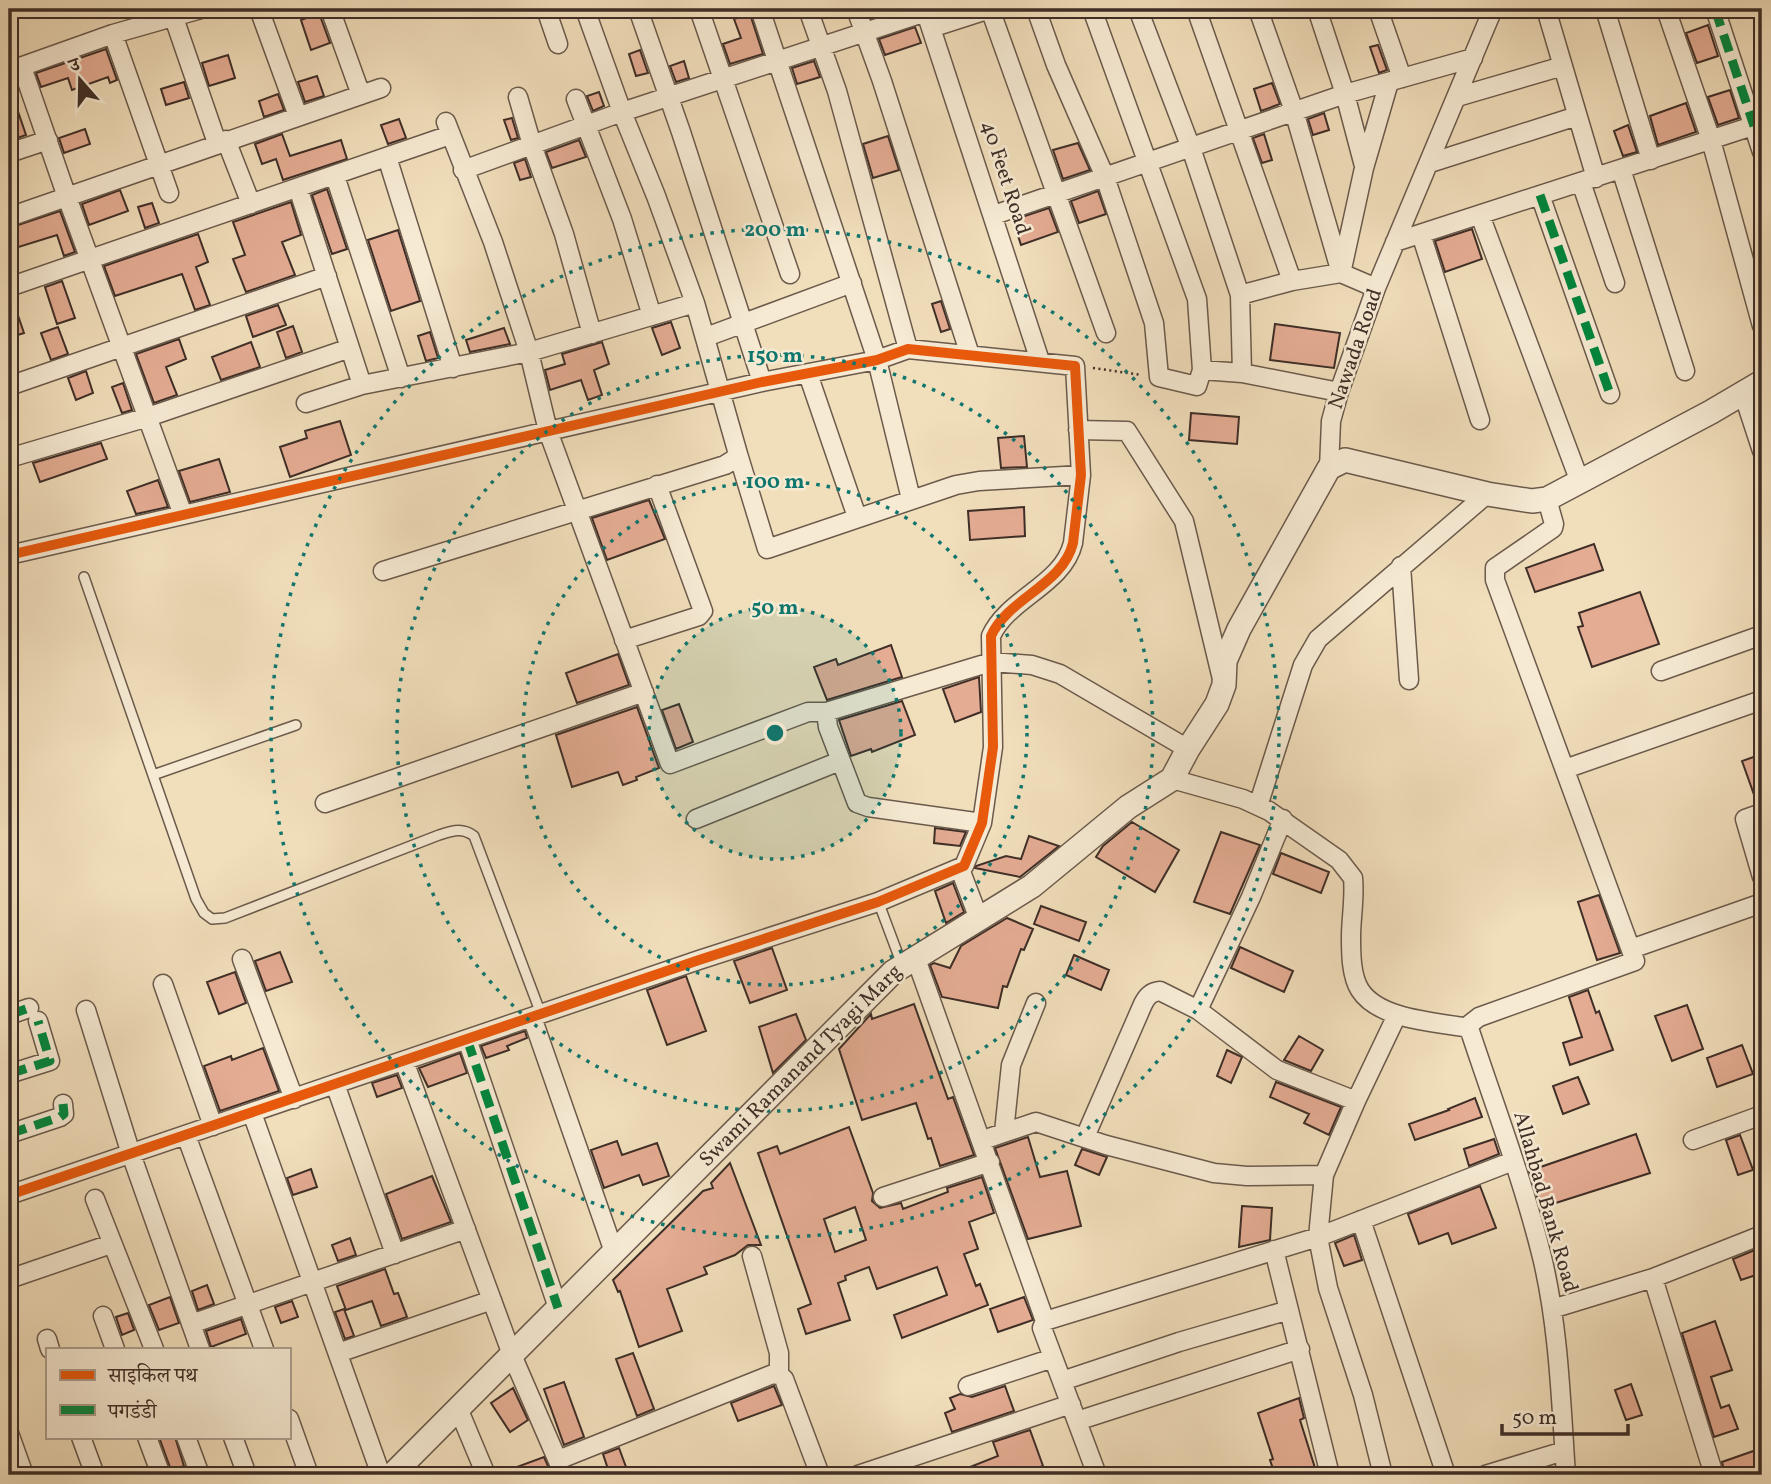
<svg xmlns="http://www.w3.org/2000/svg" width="1771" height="1484" font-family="Vollkorn,'Noto Serif Devanagari',serif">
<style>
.building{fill:#e4ac93;stroke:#3e2e27;stroke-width:2;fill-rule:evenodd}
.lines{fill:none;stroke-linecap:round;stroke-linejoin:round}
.service-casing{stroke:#6b5a4c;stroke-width:12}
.minor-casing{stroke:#6b5a4c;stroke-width:21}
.tertiary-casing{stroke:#6b5a4c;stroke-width:26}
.path{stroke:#3e2e27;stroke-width:2.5;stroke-dasharray:2 3.5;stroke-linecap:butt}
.service{stroke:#f6ead3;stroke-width:9}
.minor{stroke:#f6ead3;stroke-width:18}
.tertiary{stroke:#f6ead3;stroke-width:23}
.quiet{stroke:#00873e;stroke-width:9;stroke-dasharray:18 9;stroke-linecap:butt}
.cycleway-casing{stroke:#f6ead3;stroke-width:15}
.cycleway{stroke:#e8590c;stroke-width:10}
.ring{fill:none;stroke:#0f766e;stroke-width:3.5;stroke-dasharray:3.5 7}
.labels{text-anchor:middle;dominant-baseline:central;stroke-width:5;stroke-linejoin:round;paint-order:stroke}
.street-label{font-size:21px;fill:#3e2e27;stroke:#f6ead3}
.centre{fill:#0f766e;stroke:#f6ead3;stroke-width:3.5}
.ring-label{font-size:21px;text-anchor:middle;font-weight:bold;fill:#0f766e;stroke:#f6ead3;stroke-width:5;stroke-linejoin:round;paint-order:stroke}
</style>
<rect width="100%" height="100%" fill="#f1debb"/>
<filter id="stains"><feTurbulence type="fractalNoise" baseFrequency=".00286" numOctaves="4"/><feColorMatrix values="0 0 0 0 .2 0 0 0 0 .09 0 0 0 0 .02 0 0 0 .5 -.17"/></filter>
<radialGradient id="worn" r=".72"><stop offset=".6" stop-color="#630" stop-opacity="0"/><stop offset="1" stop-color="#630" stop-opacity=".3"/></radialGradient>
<path class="building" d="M319 13 330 43 311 50 301 20Z
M750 14 763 54 730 64 723 44 741 38 734 19Z
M1708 25 1718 56 1697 63 1686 33Z
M915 27 921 43 885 55 879 39Z
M1378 45 1387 70 1379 73 1370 47Z
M106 49 117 80 110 83 108 77 72 90 68 78 41 87 36 73Z
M640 50 648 73 636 76 629 54Z
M228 55 235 78 209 86 202 63Z
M684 61 689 78 676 82 670 66Z
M814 61 820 77 797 84 792 68Z
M317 76 324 96 305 102 298 82Z
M184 82 189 98 166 105 161 89Z
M1272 83 1280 104 1261 111 1254 89Z
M1730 90 1739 118 1718 125 1708 97Z
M11 91 26 135 12 140 9 130V92Z
M599 92 604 106 593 111 587 96Z
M278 94 284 110 264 117 259 101Z
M1686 103 1696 132 1658 145 1650 116Z
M1324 113 1329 130 1313 135 1308 119Z
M512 118 518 138 511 140 504 120Z
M399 119 406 138 388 144 381 125Z
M1628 125 1637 152 1623 156 1614 131Z
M85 129 90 144 64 153 59 138Z
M282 134 290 156 341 140 347 159 283 180 276 159 262 164 255 144Z
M1264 134 1272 160 1262 163 1253 138Z
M888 136 899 170 873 178 863 144Z
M579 140 586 157 552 168 546 152Z
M1078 143 1090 170 1063 179 1053 150Z
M525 159 531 177 520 180 514 163Z
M327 189 347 249 332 254 312 195Z
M120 190 128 211 89 225 82 204Z
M1098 191 1106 214 1079 223 1071 201Z
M291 202 301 235 282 242 295 275 246 292 233 259 245 255 233 222Z
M152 203 159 223 145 228 138 207Z
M1049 208 1058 232 1021 245 1013 220Z
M60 211 75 252 64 256 57 235 9 250V228Z
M1472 229 1482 259 1445 272 1435 241Z
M398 230 420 301 391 311 368 240Z
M198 234 208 262 196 267 210 305 195 310 182 274 115 296 104 266Z
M62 281 75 318 57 324 45 287Z
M9 298H12L24 333 11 337 9 330Z
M941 301 950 329 941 332 932 304Z
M278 305 286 325 253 337 246 316Z
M671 322 680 348 662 355 652 328Z
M1275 324 1340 333 1334 368 1270 360Z
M293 326 302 352 286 358 277 332Z
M58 327 68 354 51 360 41 333Z
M504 328 510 344 470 352 466 340Z
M430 332 438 358 426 361 418 336Z
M179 339 186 359 166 367 177 395 154 403 136 354Z
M251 342 260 367 221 380 212 357Z
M602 342 609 364 594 370 602 395 588 400 581 380 550 390 545 370 565 364 562 354Z
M86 371 93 393 76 400 68 378Z
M123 383 132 410 122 413 112 387Z
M1191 413 1239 417 1237 444 1189 440Z
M340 421 351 455 290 477 280 447 307 438 305 431Z
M1024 436 1027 467 1001 468 998 438Z
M101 443 107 459 40 482 33 463Z
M219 459 230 492 190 502 179 471Z
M158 480 168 507 136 514 127 491Z
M649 500 665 539 607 560 592 518Z
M1024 507 1025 536 970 540 968 511Z
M1594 544 1603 570 1535 592 1526 568Z
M1640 592 1659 644 1592 667 1578 627 1583 626 1579 613Z
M891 645 902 677 827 700 814 667 836 659 838 665Z
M618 654 629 685 577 703 566 673Z
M979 677 981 712 955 722 943 689Z
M902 701 915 735 872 752 871 749 851 756 839 720Z
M679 704 693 742 676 749 662 710Z
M637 707 659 768 636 777 637 780 623 785 618 772 572 787 556 735Z
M1762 754V802L1757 803 1742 761Z
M1132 822 1179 850 1155 892 1096 857 1103 846Z
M935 828 966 832 960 846 934 843Z
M1221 832 1260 845 1230 914 1194 902Z
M1029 836 1059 846 1020 877 975 868 976 866 1006 856 1021 859Z
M1281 853 1329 872 1321 893 1273 874Z
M953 883 964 912 946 923 935 891Z
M1599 895 1620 953 1597 960 1578 902Z
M1041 906 1086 922 1079 941 1034 924Z
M1007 918 1033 929 1024 950 1021 949 1007 987 1003 986 998 1008 942 997 930 965 934 963 950 968 961 946Z
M1240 947 1293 971 1284 992 1231 968Z
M772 948 787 990 750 1003 734 961Z
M280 952 292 982 266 991 255 961Z
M1074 955 1109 970 1101 990 1066 975Z
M235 972 246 1003 219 1014 207 982Z
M686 976 706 1031 667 1045 647 990Z
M1588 990 1596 1013 1599 1011 1613 1050 1570 1065 1563 1043 1582 1037 1569 997Z
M914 1004 948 1099 953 1097 974 1155 940 1166 931 1138 928 1139 916 1103 862 1120 839 1049 871 1014 872 1019Z
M1687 1005 1703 1049 1672 1061 1655 1016Z
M796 1014 806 1040 773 1073 759 1027Z
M525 1031 527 1038 507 1046 509 1050 486 1058 481 1046Z
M1299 1036 1323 1050 1311 1071 1284 1060Z
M1742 1045 1753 1074 1717 1087 1707 1058Z
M263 1048 279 1091 220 1111 204 1066 231 1056 232 1060Z
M1227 1050 1242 1057 1231 1083 1217 1076Z
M460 1053 467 1073 428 1087 419 1068Z
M397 1075 402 1088 377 1097 372 1083Z
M1578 1077 1589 1104 1563 1114 1553 1086Z
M1276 1082 1341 1107 1329 1135 1304 1123 1309 1114 1270 1097Z
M1475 1098 1482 1117 1415 1140 1409 1124 1449 1110 1448 1109Z
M849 1127 873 1193 872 1201 880 1208 901 1203 903 1209 948 1192 947 1188 982 1177 994 1213 969 1222 978 1249 964 1254 976 1286 980 1284 988 1305 902 1338 894 1315 947 1295 937 1267 877 1289 869 1267 845 1276 846 1280 838 1283 850 1320 806 1334 798 1309 811 1304 758 1153 777 1146 780 1154ZM855 1207 866 1240 835 1252 824 1219Z
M1636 1134 1650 1173 1540 1208 1529 1171Z
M1740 1135 1753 1170 1738 1175 1726 1140Z
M1028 1137 1040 1177 1067 1171 1081 1226 1028 1239 995 1148Z
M1494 1139 1499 1154 1469 1166 1464 1149Z
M617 1141 622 1155 657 1143 669 1176 643 1185 639 1175 604 1188 591 1150Z
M1082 1149 1107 1157 1099 1175 1075 1165Z
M730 1163 761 1245H748L735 1255 704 1267 707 1274 667 1289 682 1331 639 1347 620 1291 618 1292 613 1280 703 1191 713 1188 711 1183Z
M311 1169 317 1187 293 1195 287 1178Z
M432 1176 451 1222 402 1239 386 1194Z
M1480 1186 1496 1228 1452 1244 1448 1233 1419 1244 1408 1214Z
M1242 1206 1272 1208 1270 1240 1239 1247Z
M1354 1235 1362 1260 1344 1266 1335 1243Z
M350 1238 356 1255 338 1261 332 1245Z
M1762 1247V1273L1741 1280 1733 1259Z
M385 1269 394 1294 398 1293 407 1317 381 1326 372 1301 346 1310 337 1286Z
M207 1285 214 1304 198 1310 192 1291Z
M170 1297 179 1323 159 1330 149 1305Z
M1024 1297 1033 1320 998 1332 990 1309Z
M292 1301 298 1317 281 1323 275 1307Z
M344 1309 354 1336 345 1339 335 1312Z
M128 1313 134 1330 122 1335 116 1317Z
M241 1319 246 1334 211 1347 206 1331Z
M1715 1321 1732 1370 1711 1377 1721 1408 1729 1405 1738 1429 1714 1437 1682 1333Z
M633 1353 654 1409 637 1416 616 1359Z
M564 1382 584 1437 564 1445 544 1389Z
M1631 1384 1642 1415 1626 1420 1615 1390Z
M774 1386 782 1405 738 1421 731 1403Z
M1005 1386 1014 1411 952 1432 945 1413 955 1409 950 1398 960 1394 972 1397Z
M513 1388 528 1420 510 1432 491 1403Z
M1299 1398 1304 1418 1300 1420 1315 1468 1295 1475H1275L1270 1460 1273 1459 1258 1413Z
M1030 1430 1043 1466 1019 1475H950L998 1456 993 1442Z
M159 1437H175L184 1466 171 1470Z
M619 1448 629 1475H610L603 1454Z
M1762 1448V1475H1725L1722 1462Z
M544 1457 552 1475H498V1474Z"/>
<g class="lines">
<g class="service-casing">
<path id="service" d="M84 577 196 899 204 913 212 919 225 918 439 835C452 831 462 827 474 836L541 1014
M153 775 296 725
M881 909 902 965"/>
</g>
<g class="minor-casing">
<path id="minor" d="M259 9 298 116
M330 9 361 95
M546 9 558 44
M638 9 681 132 762 382
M699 9 790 274
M760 9 877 360 911 499
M808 9 837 91 908 349
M856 9 882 81 970 355
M1036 9 1056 65 1105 177 1154 323 1159 377 1197 386 1202 370 1242 373 1339 392
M1092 9 1197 299 1202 370
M1138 9 1191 148 1240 295 1242 373
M1196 9 1292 281
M1258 9 1294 111 1341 273
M1317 9 1345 94 1364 166
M1378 9 1402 78
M1546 9 1596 178
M1605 9 1651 160
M1666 9 1711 140 1762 326
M1715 9 1762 152
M174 18 217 143
M928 19 1040 361
M931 28 990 9 1106 333
M113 34 169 193
M22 67 67 197 183 515
M9 71 113 34 201 9
M518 97 532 145 564 234 592 334
M1457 97 1563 66
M576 99 622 219 652 316
M446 122 493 242 529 352 548 431 670 764 808 712H826L991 662 1032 665 1060 674 1188 749
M226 140 251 204
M9 153 48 140
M387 157 453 368
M1430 163 1577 116
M1621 169 1685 371
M463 170 622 112 926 12
M335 176 401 378
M1581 182 1615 283
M298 188 362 385
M1540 195 1610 394
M994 215 1345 94 1473 58
M1480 215 1580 482
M9 217 381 88
M1421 234 1480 420
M1395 242 1762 123
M1342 269 1364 168 1389 82
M9 287 450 135
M1240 295 1292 281 1341 273 1376 288
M706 337 852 283
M808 374 857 517
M9 386 327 276
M1743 393 1762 451
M306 403 362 385 529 352 695 303
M1078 430 1127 431 1184 521 1221 675
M738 454 767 549 956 485 979 481 1081 475
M9 458 148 417 350 348
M1329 468 1331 421 1339 392 1376 288 1493 9
M9 555 762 382 877 360 908 349 1075 366 1081 475 1073 543C1063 585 1008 598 991 636L993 747 982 823 964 866 878 902 699 960 9 1195
M1401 566 1409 680
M383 571 725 465 733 460 738 454 695 303 656 196 622 112 585 9
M624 640 699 616 703 611 657 485
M1661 671 1762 635
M826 712 828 727 857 803 868 807 982 823
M1565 769 1762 700
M1172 779 1243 799 1269 811 1339 860 1353 878C1355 898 1351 918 1351 937 1351 953 1351 976 1360 990 1379 1020 1437 1022 1469 1028
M325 803 644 692
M1258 806 1303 665 1318 639 1487 494
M1762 813 1745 819 1762 877
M696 819 840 761
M960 869 979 919
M1631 949 1762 903
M915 956 1045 1321 1042 1328 1097 1475
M242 959 294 1099
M163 984 213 1126
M86 1010 131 1154 200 1349
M1198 1010 1251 897 1283 819
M9 1015 29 1008
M532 1017 614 1252
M1469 1028 1470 1024 1479 1017 1635 961 1495 580V568L1553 528 1554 524 1547 499
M1469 1028C1494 1104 1523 1180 1542 1257 1559 1328 1561 1403 1566 1475
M467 1039 558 1308
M404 1061 512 1355 564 1475
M9 1074 50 1061 38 1021
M335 1084 395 1254
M252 1113 381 1475
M1004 1132 1011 1065 1036 1003
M9 1134 60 1117 64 1114 63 1104
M186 1135 264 1349
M1085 1137 1143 1004C1147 996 1151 992 1160 991L1198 1010 1277 1070 1356 1101
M983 1140 1036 1122 1106 1145 1214 1173 1247 1176 1324 1175
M1693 1140 1762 1115
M883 1197 990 1162
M95 1199 154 1349
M1361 1220 1446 1475
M1274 1250 1330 1475
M752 1256 779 1353V1375
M9 1279 111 1244
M1552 1309 1653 1278
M103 1316 115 1349
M1045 1321 1318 1237 1513 1161
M191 1324 466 1229
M47 1339 50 1349
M338 1353 492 1300
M1062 1381 1179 1342 1289 1310
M968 1386 1053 1358
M458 1408 486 1475
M289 1419 309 1475
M1077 1421 1300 1349
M9 1433 24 1475
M81 1437 95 1475
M147 1437 161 1475
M186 1437 200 1475
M233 1437 247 1475
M558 1460 773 1374 779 1375 784 1379 820 1475
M858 1475 1071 1404
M1383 1475 1363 1395 1328 1288 1318 1237 1324 1175 1356 1101 1397 1015
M1485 1475 1564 1451
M1714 1475 1653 1278 1762 1235"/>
</g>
<g class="tertiary-casing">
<path id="tertiary" d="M392 1475 893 972 1032 886 1128 807 1172 779 1188 749 1217 704 1224 685 1225 661 1239 629 1329 468 1345 460 1487 494 1532 501 1547 499 1711 412 1762 382"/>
</g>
<path class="path" d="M1093 368 1142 375"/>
<use href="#service" class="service"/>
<use href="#minor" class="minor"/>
<use href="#tertiary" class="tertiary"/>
<path class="quiet" d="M1715 9 1754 126
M1540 195 1610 394
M9 1015 29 1008
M467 1039 558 1308
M9 1074 50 1061 38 1021
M9 1134 60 1117 64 1114 63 1104"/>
<g class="cycleway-casing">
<path id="cycleway" d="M9 555 762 382 877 360 908 349 1075 366 1081 475 1073 543C1063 585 1008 598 991 636L993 747 982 823 964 866 878 902 699 960 9 1195"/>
</g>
<use href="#cycleway" class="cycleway"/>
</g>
<circle cx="775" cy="733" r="126" fill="#0f766e" fill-opacity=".12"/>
<g class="ring">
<circle cx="775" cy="733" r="126"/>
<circle cx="775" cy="733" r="252"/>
<circle cx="775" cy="733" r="378"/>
<circle cx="775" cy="733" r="504"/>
</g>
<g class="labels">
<g class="street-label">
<text transform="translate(1005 178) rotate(72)">40 Feet Road</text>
<text transform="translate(1356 349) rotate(-71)">Nawada Road</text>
<text transform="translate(801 1066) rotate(-45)">Swami Ramanand Tyagi Marg</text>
<text transform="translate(1545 1202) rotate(74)">Allahbad Bank Road</text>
</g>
</g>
<circle cx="775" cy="733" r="10" class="centre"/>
<g class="ring-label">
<text x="775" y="236">200 m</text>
<text x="775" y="362">150 m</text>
<text x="775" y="488">100 m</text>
<text x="775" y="614">50 m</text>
</g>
<rect width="1771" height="1484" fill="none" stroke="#f1debb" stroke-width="35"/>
<rect x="10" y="10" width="1750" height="1463" fill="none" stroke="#3e2e27" stroke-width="3.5"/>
<rect x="18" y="18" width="1736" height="1449" fill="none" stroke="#3e2e27" stroke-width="2"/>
<rect x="46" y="1348" width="245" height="91" fill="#f6ead3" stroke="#ac9f8e" stroke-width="2"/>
<rect x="60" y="1370" width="35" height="10" fill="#e8590c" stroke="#ac9f8e" stroke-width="2"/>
<text x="108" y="1382" font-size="21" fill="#3e2e27">साइकिल पथ</text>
<rect x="60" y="1405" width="35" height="10" fill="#00873e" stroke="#ac9f8e" stroke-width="2"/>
<text x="108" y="1418" font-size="21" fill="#3e2e27">पगडंडी</text>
<g transform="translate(80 80) rotate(340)" stroke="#f6ead3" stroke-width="5" paint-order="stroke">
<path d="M0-5L12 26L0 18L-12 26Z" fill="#3e2e27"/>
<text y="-10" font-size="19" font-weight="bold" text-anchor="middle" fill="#3e2e27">उ</text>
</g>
<path d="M1502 1424v10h126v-10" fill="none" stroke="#3e2e27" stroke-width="3.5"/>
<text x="1512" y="1424" font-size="21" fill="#3e2e27" stroke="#f6ead3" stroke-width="5" paint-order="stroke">50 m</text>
<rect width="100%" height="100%" filter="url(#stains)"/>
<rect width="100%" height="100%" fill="url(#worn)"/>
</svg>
